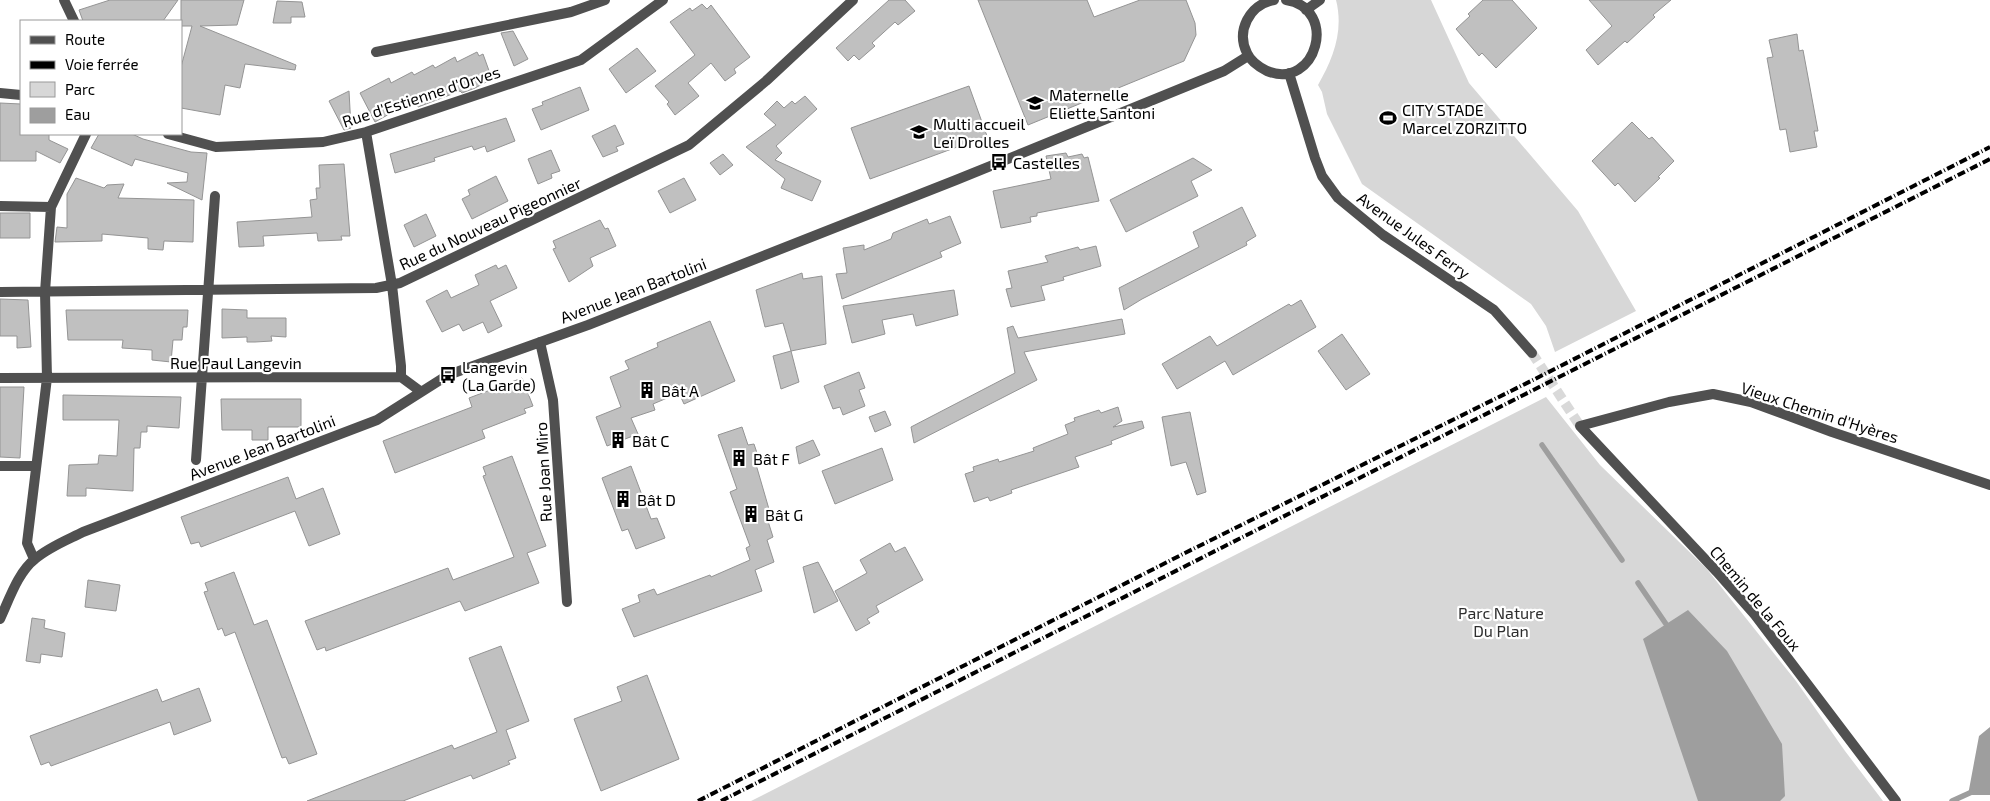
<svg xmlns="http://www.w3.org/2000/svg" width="1990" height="801" font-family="'Exo 2',sans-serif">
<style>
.green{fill:#d7d7d7}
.water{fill:#9e9e9e}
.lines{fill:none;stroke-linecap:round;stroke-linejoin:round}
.stream{stroke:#9e9e9e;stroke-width:5.5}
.building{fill:#c0c0c0;stroke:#949494}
.street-tunnel{stroke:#d9d9d9;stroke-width:10;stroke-dasharray:10 5;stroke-linecap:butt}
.street{stroke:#505050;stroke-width:10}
.rail{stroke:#000;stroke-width:4;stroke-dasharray:8 2.5 1 2.5;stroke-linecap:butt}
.labels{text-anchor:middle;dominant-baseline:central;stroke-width:4.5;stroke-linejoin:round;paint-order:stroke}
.poi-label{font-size:16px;fill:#000;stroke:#fff;text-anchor:start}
.street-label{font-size:16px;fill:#000;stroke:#fff}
.park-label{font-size:16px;fill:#2e2e2e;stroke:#fff}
</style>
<rect width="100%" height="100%" fill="#fff"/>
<path class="green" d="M1336 0H1431L1469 83 1578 211 1636 311 1555 352 1546 326 1531 304 1362 184 1327 114 1322 92 1318 85C1333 59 1344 31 1336 0Z
M1546 397 1600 465 1706 568 1796 681 1845 751 1883 801H751Z"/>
<path class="water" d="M1688 610 1727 651 1782 744 1785 796 1780 801H1698L1643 639Z
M1990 727V795H1968L1979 736Z"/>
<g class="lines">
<path class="stream" d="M1542 445 1622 560
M1638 583 1666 624
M1952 801 1974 791"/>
</g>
<path class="building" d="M110 0H178L163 21H83L79 10Z
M181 0H244L237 25 200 26 296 65 295 70 245 64 240 88 225 85 220 115 181 108V67L192 26H181Z
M889 0H905L915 11 898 25 895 22 872 43 875 46 859 60 854 55 848 61 836 48Z
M978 0H1087L1094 17 1140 0H1186L1195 23 1196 35 1184 61 1028 125Z
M1483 0H1512L1537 28 1496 68 1482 53 1479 56 1456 29 1470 16 1468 14Z
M1589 0H1671L1653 15 1655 17 1627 43 1625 41 1598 65 1586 50 1612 26Z
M277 1 302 2 305 17H291V23H273Z
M702 4 707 9 711 5 750 57 734 69 736 73 725 81 711 63 688 83 699 96 675 115 667 104 669 102 655 86 695 55 670 22 690 8 692 11Z
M513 31 528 59 514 66 501 33Z
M1797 34 1799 51 1803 50 1818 131H1814L1817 147 1790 152 1786 129 1780 130 1767 58 1773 57 1769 40Z
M637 48 656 71 626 93 609 69Z
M477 52 479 56 483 54 492 79 475 88 462 93 460 91 418 107 414 100 375 122 360 93 389 78 391 83 412 72 414 75 433 65 435 68 455 57 457 62Z
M969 86 987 136 870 179 851 128Z
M580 87 589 110 541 130 532 109 543 105 542 102Z
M349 91 351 128 344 130 329 101Z
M805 96 817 109 776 146 782 153 775 160 821 181 812 201 781 188 785 179 746 147 776 125 764 114 777 101 784 108 792 101 795 104Z
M0 103 21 104V134H49V140L68 149 60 163 36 151V161H0Z
M506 118 515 141 487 152 485 146 474 150 472 146 434 158 435 161 395 173 390 154Z
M1632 122 1649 139 1652 137 1674 161 1658 177 1660 178 1635 202 1618 183 1615 186 1592 161Z
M615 125 624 144 616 147 618 151 603 157 592 136Z
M99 134H132L143 139 191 152 207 153 202 200 167 183 187 182 188 173 135 159 132 166 91 148Z
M551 150 560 171 551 174 552 178 538 184 528 159Z
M1066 153 1068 157 1082 154 1084 158 1088 157 1099 201 1037 213V216L1030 217 1031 222 1001 228 993 191 1051 179 1046 156Z
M723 154 733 165 720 175 710 163Z
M1193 158 1212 170 1191 181 1198 196 1126 232 1110 200Z
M344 164 350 236H341L342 240 318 241 317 233 263 236 264 246 239 247 237 222 312 217 310 200 317 199 316 188H320L319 165Z
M496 176 508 201 472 219 462 199 470 195 468 190Z
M76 178 104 188 107 185 124 184 118 198 194 200 193 242 164 241 163 250 148 249V238L102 234V241L55 242 57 227 67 228V194Z
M684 178 696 200 670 213 658 191Z
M1242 207 1256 236 1246 242 1247 245 1142 299 1124 310 1119 288 1199 247 1193 232Z
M0 213H30V238H0Z
M426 214 436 236 414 247 404 225Z
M950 216 961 243 940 252 942 257 842 299 836 274 847 273 843 248 864 245V250L891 239 893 233 927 219 929 224Z
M600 220 605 229 608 228 616 246 590 258 593 266 569 282 553 249 556 248 553 241Z
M1096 246 1101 266 1063 277 1064 280 1041 286 1045 300 1011 307 1006 289 1012 288 1008 271 1048 262 1045 256 1078 247 1080 250Z
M496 265 498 269 506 265 517 288 490 301 502 326 488 333 483 322 463 331 459 324 442 332 426 301 447 290 451 298 479 285 475 275Z
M802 273 803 279 822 276 826 344 791 351 783 323 765 327 756 290Z
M954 290 958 315 916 326 913 314 882 320 885 334 852 343 843 306Z
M0 299 28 300 31 347 17 348V336H0Z
M1301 300 1316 327 1233 375 1225 361 1177 389 1162 364 1210 336 1217 346 1289 304 1291 306Z
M222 309 247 310V318H286V337L271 336 272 341 255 342H247V337L222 338Z
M66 310H188L187 327H183L182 340H173L171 362 152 360V350L122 348 123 340H68Z
M1122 319 1125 334 1024 352 1037 380 914 443 911 427 1015 373 1007 328 1013 326 1018 338Z
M710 321 735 381 684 404 679 393 653 404 655 410 631 418 638 434 607 446 596 417 621 407 610 377 629 369 625 361 658 347 657 343Z
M1342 334 1370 374 1346 390 1318 351Z
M791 351 799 382 781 389 773 356Z
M859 372 865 388 859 390 865 406 843 415 840 407 833 409 824 386Z
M522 378 533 406 524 409 526 413 482 430 485 438 395 473 383 441 472 407 469 398Z
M0 387H24L20 458 0 457Z
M63 395 181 397 179 428 147 426V432H141L140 448H134L133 491 86 488V496H67L69 465 98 464 99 455 117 456 119 420H63Z
M221 399H301V427H268V440H252V430H222Z
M1118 407 1122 421 1113 427 1142 421 1144 428 1111 441 1112 444 1075 457 1079 467 1011 490 1012 493 990 501 988 497 974 502 965 474 974 471 973 467 998 459 999 462 1034 451 1033 448 1068 434 1065 425 1075 421 1074 418 1099 410 1101 413Z
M885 411 891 425 875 432 869 417Z
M1190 412 1206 492 1197 495 1186 462 1171 466 1162 417Z
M742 427 748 445 754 444 759 459 755 461 771 516 767 518 773 537 767 540 774 562 755 570 762 591 634 637 622 609 640 602 638 595 654 589 657 595 710 575 711 577 750 560 746 548 750 546 730 492 737 489 718 435Z
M813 440 820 455 799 464 796 447Z
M882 448 893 480 835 504 822 471Z
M512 456 546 546 527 553 539 583 465 611 460 601 326 651 325 647 317 650 305 621 448 568 453 580 514 557 483 476 486 475 483 467Z
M631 466 651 519 657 518 665 538 636 549 628 529 622 531 602 478Z
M288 477 296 499 323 488 340 534 309 546 295 511 201 547 199 542 191 544 181 517Z
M890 543 895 552 905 547 923 580 876 606 879 612 867 619 870 623 856 631 835 591 867 573 860 560Z
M818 562 838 601 814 613 803 567Z
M234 572 254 625 267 620 317 754 289 764 286 757 282 758 235 632 225 636 222 628 218 630 204 592 208 591 205 583Z
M88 580 120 585 116 611 85 607Z
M32 618 45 620 44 628 65 633 62 657 41 654 40 663 26 661Z
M501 646 529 721 506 730 516 758 508 761 510 764 473 779 471 775 403 801H307L452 745 454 749 497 732 469 658Z
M647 675 679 759 601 791 574 719 622 701 617 687Z
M199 688 211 721 174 735 170 722 51 766 49 762 41 765 30 736 157 689 162 702Z"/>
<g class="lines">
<path class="street-tunnel" d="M1532 353 1580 426"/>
<path class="street" d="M64 0 74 21
M1274 0C1249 5 1236 31 1247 53 1251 62 1259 67 1267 71 1317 91 1339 8 1286 0
M1306 10 1320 0
M376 52 571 12 605 0
M1289 73 1315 158 1322 176 1338 198 1383 235 1494 310 1532 353
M0 93 21 95
M366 132 392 285 401 366V377
M168 134 216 147 323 142 366 132 581 60 663 0
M0 206 51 207
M0 292 376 288 400 283 689 145 766 81 853 0
M540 342 553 400 567 602
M0 378 401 377 420 391
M196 460 215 196
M0 466H35
M34 559 27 543 47 378 45 292 51 207 86 134
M0 619C9 600 18 572 35 559 49 547 67 540 83 532L377 420 448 375 588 325 956 180 1224 71 1248 56
M1896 801 1755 615 1717 572 1580 426 1669 402 1713 394 1751 402 1832 432 1990 485"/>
<path class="rail" d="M698 801 1185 553 1535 379 1990 147
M721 801 1990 159"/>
</g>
<defs>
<g id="school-bare" transform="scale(1.35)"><path d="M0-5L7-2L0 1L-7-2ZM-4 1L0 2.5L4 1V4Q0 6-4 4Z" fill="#000" stroke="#fff" stroke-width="2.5" paint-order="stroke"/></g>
<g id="stadium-bare" transform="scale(1.35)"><path d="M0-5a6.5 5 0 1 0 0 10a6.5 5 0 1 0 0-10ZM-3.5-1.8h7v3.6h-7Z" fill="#000" stroke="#fff" stroke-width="2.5" paint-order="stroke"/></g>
<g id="bus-bare" transform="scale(1.35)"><path d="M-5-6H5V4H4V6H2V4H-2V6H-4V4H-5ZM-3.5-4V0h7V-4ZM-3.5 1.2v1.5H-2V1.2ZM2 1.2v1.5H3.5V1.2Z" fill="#000" stroke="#fff" stroke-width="2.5" paint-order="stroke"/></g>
<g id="building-bare" transform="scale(1.35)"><path d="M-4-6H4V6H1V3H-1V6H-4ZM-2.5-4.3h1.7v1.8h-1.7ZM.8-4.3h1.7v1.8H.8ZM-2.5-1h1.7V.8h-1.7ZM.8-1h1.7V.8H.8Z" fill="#000" stroke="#fff" stroke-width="2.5" paint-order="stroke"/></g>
</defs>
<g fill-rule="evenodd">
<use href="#school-bare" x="1035" y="103"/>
<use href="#stadium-bare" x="1388" y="118"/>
<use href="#school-bare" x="919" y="132"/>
<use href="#bus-bare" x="999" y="162"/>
<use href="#bus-bare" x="448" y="375"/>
<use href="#building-bare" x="647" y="390"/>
<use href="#building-bare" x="618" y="440"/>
<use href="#building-bare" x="739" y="458"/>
<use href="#building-bare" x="623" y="499"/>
<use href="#building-bare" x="751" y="514"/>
</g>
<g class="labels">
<g class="poi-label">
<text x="1049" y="94">Maternelle<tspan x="1049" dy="18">Eliette Santoni</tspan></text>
<text x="1402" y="109">CITY STADE<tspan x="1402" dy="18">Marcel ZORZITTO</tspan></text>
<text x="933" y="123">Multi accueil<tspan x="933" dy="18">Leï Drolles</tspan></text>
<text x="1013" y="162">Castelles</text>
<text x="462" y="366">Langevin<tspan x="462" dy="18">(La Garde)</tspan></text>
<text x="661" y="390">Bât A</text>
<text x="632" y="440">Bât C</text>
<text x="753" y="458">Bât F</text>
<text x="637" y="499">Bât D</text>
<text x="765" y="514">Bât G</text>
</g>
<g class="street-label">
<text transform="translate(421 96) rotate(-18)">Rue d'Estienne d'Orves</text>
<text transform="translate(490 223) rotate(-25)">Rue du Nouveau Pigeonnier</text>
<text transform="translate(1414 235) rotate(36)">Avenue Jules Ferry</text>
<text transform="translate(633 290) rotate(-21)">Avenue Jean Bartolini</text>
<text x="236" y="362">Rue Paul Langevin</text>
<text transform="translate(1820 412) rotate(18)">Vieux Chemin d'Hyères</text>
<text transform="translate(262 447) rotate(-21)">Avenue Jean Bartolini</text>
<text transform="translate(543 472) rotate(-93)">Rue Joan Miro</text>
<text transform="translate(1756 598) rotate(50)">Chemin de la Foux</text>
</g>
<g class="park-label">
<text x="1501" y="612">Parc Nature<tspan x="1501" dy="18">Du Plan</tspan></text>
</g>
</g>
<rect x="20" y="20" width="162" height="115" fill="#ffffff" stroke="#999999"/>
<rect x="30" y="36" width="25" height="8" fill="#505050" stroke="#999999"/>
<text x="65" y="45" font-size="15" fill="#000000">Route</text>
<rect x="30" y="61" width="25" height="8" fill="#000000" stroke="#999999"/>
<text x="65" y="70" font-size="15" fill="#000000">Voie ferrée</text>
<rect x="30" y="82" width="25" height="15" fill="#d7d7d7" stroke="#999999"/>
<text x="65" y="95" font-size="15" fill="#000000">Parc</text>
<rect x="30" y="108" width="25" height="15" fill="#9e9e9e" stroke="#999999"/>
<text x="65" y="120" font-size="15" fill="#000000">Eau</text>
</svg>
